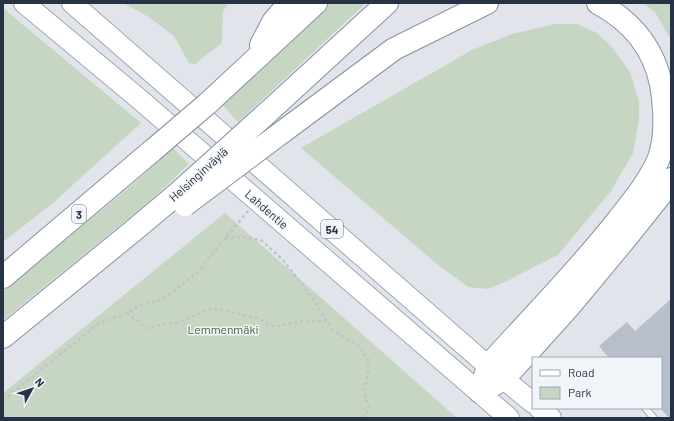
<svg xmlns="http://www.w3.org/2000/svg" width="674" height="421" font-family="Barlow,sans-serif">
<style>
.green{fill:#c6d6c2}
.building{fill:#b8beca}
.lines{fill:none;stroke-linecap:round;stroke-linejoin:round}
.lane-casing{stroke:#a6acb6;stroke-width:8}
.primary-casing{stroke:#9fa9b8;stroke-width:22}
.highway-casing{stroke:#8792a4;stroke-width:24}
.path{stroke:#c0c3ca;stroke-width:2.5;stroke-dasharray:3 3;stroke-linecap:butt}
.lane{stroke:#f5f6f9;stroke-width:6}
.primary{stroke:#fff;stroke-width:20}
.highway{stroke:#fff;stroke-width:22}
.highway-bridge-casing{stroke:#8792a4;stroke-width:24;stroke-linecap:butt}
.highway-bridge{stroke:#fff;stroke-width:22}
.labels{text-anchor:middle;dominant-baseline:central;stroke-width:3;stroke-linejoin:round;paint-order:stroke}
.shield{fill:#f1f4f8;stroke:#646c7b;stroke-width:1}
.shield-label{font-size:11px;font-weight:bold;fill:#283245}
.street-label{font-size:12px;fill:#283245;stroke:#f1f4f8}
.park-label{font-size:12px;fill:#3b6234;stroke:#f1f4f8}
</style>
<rect width="100%" height="100%" fill="#e1e5eb"/>
<path class="green" d="M123 3H228L223 12 222 43 195 64 189 63 174 36 147 16Z
M329 3H366L238 122 221 103Z
M643 3H671V40L655 12Z
M3 8 141 123 53 203 3 242Z
M555 24H577L597 33 611 46 630 72 639 101V121L633 153 611 191 558 255 507 281 488 289 468 287 437 264 301 148 472 50 512 34Z
M173 148 189 164 149 202 3 320V291L133 184Z
M225 213 456 417 457 418H3V393Z"/>
<path class="building" d="M671 299V418H669L661 409V358H609L599 346 627 322 635 331Z"/>
<g class="lines">
<g class="lane-casing">
<path id="lane" d="M645 408 654 418"/>
</g>
<g class="primary-casing">
<path id="primary" d="M24 3 138 98 509 418
M72 3 488 366 533 403
M539 408 551 418"/>
</g>
<g class="highway-casing">
<path id="highway" d="M261 45 273 22 289 3
M207 104 316 3
M266 114 387 3
M281 133 394 49 487 3
M3 277 153 150
M3 337 133 231 176 195
M480 392 488 366C531 318 577 272 617 221 632 202 649 182 659 158 667 135 665 108 661 84 653 46 631 21 598 3
M480 392 504 379 568 308 627 237 659 197 671 179"/>
</g>
<path class="path" d="M248 211 197 273 162 300 142 304 127 313 146 328 179 322 213 308 257 318 275 327 303 321H326
M225 238 243 237 261 240 283 260 313 299 331 328 346 339 358 345 368 359V373L364 391 369 410 361 418
M3 400 98 324 127 313"/>
<use href="#lane" class="lane"/>
<use href="#primary" class="primary"/>
<use href="#highway" class="highway"/>
<g class="highway-bridge-casing">
<path id="highway-bridge" d="M153 150 207 104
M176 195 266 114
M185 205 281 133"/>
</g>
<use href="#highway-bridge" class="highway-bridge"/>
</g>
<g class="labels">
<g class="shield">
<rect x="72" y="205" width="14" height="18" rx="3"/>
<rect x="321" y="220" width="22" height="18" rx="3"/>
</g>
<g class="shield-label">
<text x="79" y="214">3</text>
<text x="332" y="229">54</text>
</g>
<g class="street-label">
<text transform="translate(198 174) rotate(-42)">Helsinginväylä</text>
<text transform="translate(267 209) rotate(41)">Lahdentie</text>
</g>
<g class="park-label">
<text x="223" y="329">Lemmenmäki</text>
</g>
</g>
<rect width="674" height="421" fill="none" stroke="#283245" stroke-width="8"/>
<rect x="532" y="357" width="130" height="52" fill="#f1f4f8" stroke="#a1a6b0"/>
<rect x="540" y="370" width="20" height="6" fill="#ffffff" stroke="#a1a6b0"/>
<text x="568" y="377" font-size="12" fill="#283245">Road</text>
<rect x="540" y="387" width="20" height="12" fill="#c6d6c2" stroke="#a1a6b0"/>
<text x="568" y="397" font-size="12" fill="#283245">Park</text>
<g transform="translate(32 389) rotate(50)" stroke="#f1f4f8" stroke-width="3" paint-order="stroke">
<path d="M0-3L7 15L0 10L-7 15Z" fill="#283245"/>
<text y="-6" font-size="11" font-weight="bold" text-anchor="middle" fill="#283245">N</text>
</g>
</svg>
